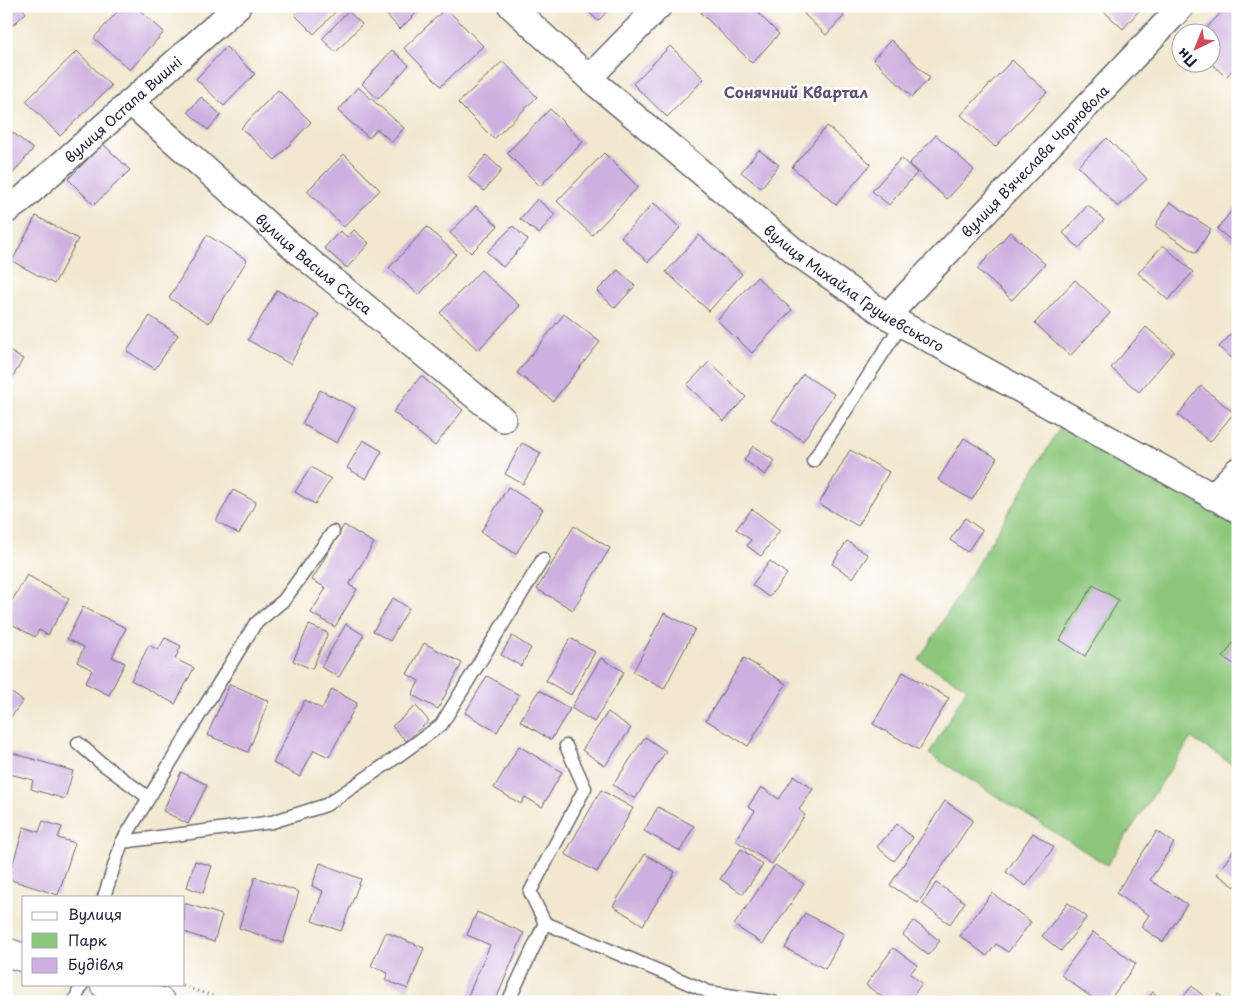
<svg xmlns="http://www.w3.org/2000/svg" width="1244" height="1008" font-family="'Playpen Sans',sans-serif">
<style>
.green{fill:#8dc77c;stroke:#58745c}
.building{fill:#cdb0df}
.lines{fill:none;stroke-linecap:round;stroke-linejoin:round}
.lane-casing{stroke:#6a676f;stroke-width:15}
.street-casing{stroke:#6a676f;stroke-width:28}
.secondary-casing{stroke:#6a676f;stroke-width:30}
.path{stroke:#6a676f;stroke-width:3;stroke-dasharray:1 4;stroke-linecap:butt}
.lane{stroke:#fff;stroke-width:12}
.street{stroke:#fff;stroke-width:25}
.secondary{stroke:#fff;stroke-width:28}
.labels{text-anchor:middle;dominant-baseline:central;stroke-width:5;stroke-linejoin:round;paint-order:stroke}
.street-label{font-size:14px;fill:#22223b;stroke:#fff}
.neighbourhood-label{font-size:15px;font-weight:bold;fill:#5e5474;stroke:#fff}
</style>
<rect width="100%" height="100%" fill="#fff"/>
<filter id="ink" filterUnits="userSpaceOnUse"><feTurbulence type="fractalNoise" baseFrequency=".02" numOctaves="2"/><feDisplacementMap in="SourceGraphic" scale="10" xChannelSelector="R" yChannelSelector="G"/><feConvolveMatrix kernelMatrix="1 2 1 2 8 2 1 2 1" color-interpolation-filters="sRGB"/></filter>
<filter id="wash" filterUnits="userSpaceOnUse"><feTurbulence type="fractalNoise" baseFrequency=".0096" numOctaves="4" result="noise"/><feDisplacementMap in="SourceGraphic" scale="20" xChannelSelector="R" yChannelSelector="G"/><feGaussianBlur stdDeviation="1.12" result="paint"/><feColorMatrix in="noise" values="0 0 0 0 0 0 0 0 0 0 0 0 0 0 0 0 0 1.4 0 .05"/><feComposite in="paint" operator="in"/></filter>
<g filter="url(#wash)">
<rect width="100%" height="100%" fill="#f1e8cf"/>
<path class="green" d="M1063 423 1238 522V768L1191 738 1107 865 929 754 967 688 919 660Z"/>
<g id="blocks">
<path class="building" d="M6 6H20L26 13 6 31Z
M122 6H135L164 32 130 70 94 38Z
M304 6H341L314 34 295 15Z
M378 6H423L400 29Z
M583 6H612L598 21Z
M707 6H751L779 34 752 63 701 13Z
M812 6H834L844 16 826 35 804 14Z
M1098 6H1143L1123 29Z
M1227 6H1231L1238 13V64L1226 77 1212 64V32H1203Z
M446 8 483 46 441 86 404 48Z
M348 11 362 24 336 52 322 39Z
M891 40 930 78 912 97 873 59Z
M670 46 704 79 667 117 633 84Z
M226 47 255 74 224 106 196 79Z
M392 50 409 65 378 99 362 84Z
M77 51 111 86 60 136 26 101Z
M1012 60 1047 92 995 147 961 115Z
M503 61 537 97 494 139 458 103Z
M358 87 404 128 392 142 377 129 369 138 338 111Z
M278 90 311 122 275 160 241 128Z
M201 97 221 115 208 130 188 112Z
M550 109 583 142 540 186 507 153Z
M827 126 871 164 836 205 792 167Z
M6 127 33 149 6 182Z
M936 135 974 170 947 199 909 164Z
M1107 138 1147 179 1118 207 1078 166Z
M103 144 130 170 94 205 68 179Z
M759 150 779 165 761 188 741 172Z
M604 153 638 187 592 235 557 201Z
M344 154 380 190 344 227 307 191Z
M486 155 502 170 484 191 468 177Z
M901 158 917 173 889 205 872 191Z
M537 199 555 214 539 234 520 219Z
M1170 202 1211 229 1196 253 1155 226Z
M654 203 680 228 648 262 621 237Z
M1238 203V246L1217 229Z
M1088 205 1104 220 1079 248 1063 233Z
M476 206 498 226 471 253 450 233Z
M36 216 78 239 54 284 12 261Z
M513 226 528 240 503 267 487 252Z
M427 227 456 254 419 295 389 268Z
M354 230 369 243 347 268 324 248 340 231 347 237Z
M1010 232 1045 264 1012 300 977 269Z
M207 235 247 260 209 323 169 298Z
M699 235 742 274 709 311 666 272Z
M1163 245 1193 272 1168 300 1138 273Z
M481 270 520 306 478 350 440 313Z
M618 270 635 286 615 308 597 291Z
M757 277 792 310 752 353 717 320Z
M1075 280 1110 313 1070 356 1035 323Z
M277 290 319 314 290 364 248 340Z
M564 314 600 342 553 401 517 373Z
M150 316 178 335 155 369 127 351Z
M1146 327 1174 351 1139 392 1111 368Z
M1238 327V358L1235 361 1219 347Z
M6 349 23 359 6 389Z
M709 362 746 397 724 421 687 385Z
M803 374 834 394 803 441 772 420Z
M421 376 463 410 435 446 393 412Z
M1201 386 1234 413 1210 442 1178 415Z
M320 390 355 408 337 443 302 424Z
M964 438 997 458 972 500 938 480Z
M363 440 382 451 366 479 347 468Z
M522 443 541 453 523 484 505 474Z
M753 446 775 461 765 475 744 460Z
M850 450 889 472 858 526 819 504Z
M311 467 331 479 315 504 295 492Z
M508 487 543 509 516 554 481 532Z
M233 490 256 502 239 534 216 521Z
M752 509 780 530 761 556 747 546 751 540 736 529Z
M965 518 982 530 967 552 950 540Z
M344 525 374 543 349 585 357 589 335 627 311 613 326 588 312 580Z
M574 526 610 548 573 610 537 589Z
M847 541 868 555 853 578 832 564Z
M770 561 787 574 769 597 752 585Z
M27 575 69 599 48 635 39 630 35 637 6 621V611Z
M1093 585 1119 600 1085 656 1060 640Z
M393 598 409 608 390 641 373 631Z
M83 607 126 628 112 657 125 663 109 695 85 683 92 670 77 662 84 647 67 639Z
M664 613 695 629 664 689 633 672Z
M346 624 364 635 339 677 321 667Z
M309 625 328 633 312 669 293 661Z
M512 636 531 648 521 666 501 655Z
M1238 636V667L1223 657Z
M165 638 181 646 175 659 194 668 175 704 131 680 149 645 158 650Z
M570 638 595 652 571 695 546 681Z
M424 643 462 663 438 709 412 695 419 681 407 674Z
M601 658 624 672 594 722 571 708Z
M744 658 786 684 748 746 706 720Z
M903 672 949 698 919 750 873 724Z
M487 676 519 695 497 732 465 713Z
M230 684 269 701 248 752 207 735Z
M6 689 23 701 6 723Z
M332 689 357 703 329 757 314 750 300 777 273 763 305 700 322 709Z
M539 690 570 709 551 740 520 721Z
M416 706 429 721 406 741 392 726Z
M608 712 631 728 605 766 582 750Z
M645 737 666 751 635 799 613 785Z
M519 746 562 772 542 807 525 797 521 804 494 788Z
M6 751 73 771 65 799 31 789 33 780 6 773Z
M181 772 207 785 188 824 163 811Z
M794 776 813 789 799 810 805 815 772 864 735 840 755 811 748 807 761 787 779 799Z
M601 790 633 808 597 872 565 854Z
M945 801 973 820 918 903 890 885Z
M658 807 694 826 680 851 644 831Z
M43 821 62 827 58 838 75 843 58 895 8 879 24 827 39 832Z
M897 824 913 838 894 861 877 847Z
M1157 831 1174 843 1150 880 1187 904 1163 942 1141 927 1149 915 1116 893Z
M1033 833 1054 847 1026 886 1006 872Z
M1238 844V883L1235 887 1217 874Z
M741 849 763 865 743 894 720 879Z
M645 854 675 872 643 925 613 906Z
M195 861 212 866 203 893 187 887Z
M320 863 361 879 341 931 312 921 323 891 312 886Z
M775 865 804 884 763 944 734 925Z
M255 877 299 892 283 943 239 928Z
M936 883 965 902 950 924 922 904Z
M992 893 1031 922 1008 952 996 944 987 956 960 936Z
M184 903 222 915 214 942 184 932Z
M1068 903 1087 917 1061 951 1042 936Z
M477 912 524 933 495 1002H476L467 998 490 945 467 935Z
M805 913 844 934 825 969 785 948Z
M914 921 940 941 928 955 903 935Z
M386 932 424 948 408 989 385 980 388 973 371 966Z
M1093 932 1136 964 1108 1002H1098L1061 975Z
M893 948 917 965 910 974 922 983 909 1002H889L866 985Z
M1192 986 1209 1001 1208 1002H1179Z
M1153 992 1164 1002H1145Z
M1218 994 1229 1002H1213Z"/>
</g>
</g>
<g filter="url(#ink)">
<use href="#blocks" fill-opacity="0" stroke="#6a676f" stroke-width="1"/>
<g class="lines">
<g class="lane-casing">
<path id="lane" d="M813 461 902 324
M78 743 100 762 149 798
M566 746 585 788 530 892 545 923 709 992 773 1002
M122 842 272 822 326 805 391 761 441 725 543 559
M104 897 122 842 255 624 284 600 333 532
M74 1002 82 984
M508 1002 545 923"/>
</g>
<g class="street-casing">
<g id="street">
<path id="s1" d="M511 6 589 78 797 253 887 316 1238 510"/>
<path d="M589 78 659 6"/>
<path id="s2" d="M130 102 301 254 503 419"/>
<path id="s3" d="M6 211 20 201 238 6"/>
<path d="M887 316 1182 6"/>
<path d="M1212 497 1238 470"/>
</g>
</g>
<g class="secondary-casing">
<path id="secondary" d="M6 952 24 958
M104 984 161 1002"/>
</g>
<path class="path" d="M183 986 230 1002"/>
<use href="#lane" class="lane"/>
<use href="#street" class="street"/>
<use href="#secondary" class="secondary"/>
</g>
</g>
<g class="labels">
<g class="street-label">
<text stroke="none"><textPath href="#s3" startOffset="155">вулиця Остапа Вишні</textPath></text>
<text transform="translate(1035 161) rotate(-46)">вулиця Вʼячеслава Чорновола</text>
<text stroke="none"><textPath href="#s2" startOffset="245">вулиця Василя Стуса</textPath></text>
<text stroke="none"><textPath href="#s1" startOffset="445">вулиця Михайла Грушевського</textPath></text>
</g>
<g class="neighbourhood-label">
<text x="796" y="91">Сонячний Квартал</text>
</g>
</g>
<rect width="1244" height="1008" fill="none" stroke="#fff" stroke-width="25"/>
<rect x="22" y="896" width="162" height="90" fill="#ffffff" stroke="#a7a7b1"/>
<rect x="32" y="912" width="25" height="8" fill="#ffffff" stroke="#a7a7b1"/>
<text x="68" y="920" font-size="15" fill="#22223b">Вулиця</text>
<rect x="32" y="933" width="25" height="15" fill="#8dc77c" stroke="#a7a7b1"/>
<text x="68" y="946" font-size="15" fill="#22223b">Парк</text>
<rect x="32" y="958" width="25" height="15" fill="#cdb0df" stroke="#a7a7b1"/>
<text x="68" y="970" font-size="15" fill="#22223b">Будівля</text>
<g transform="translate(1196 48) rotate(223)"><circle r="24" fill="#ffffff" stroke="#a7a7b1"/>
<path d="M0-4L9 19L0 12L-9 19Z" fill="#d1495b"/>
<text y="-8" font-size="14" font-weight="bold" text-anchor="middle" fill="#22223b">Пн</text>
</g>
</svg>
